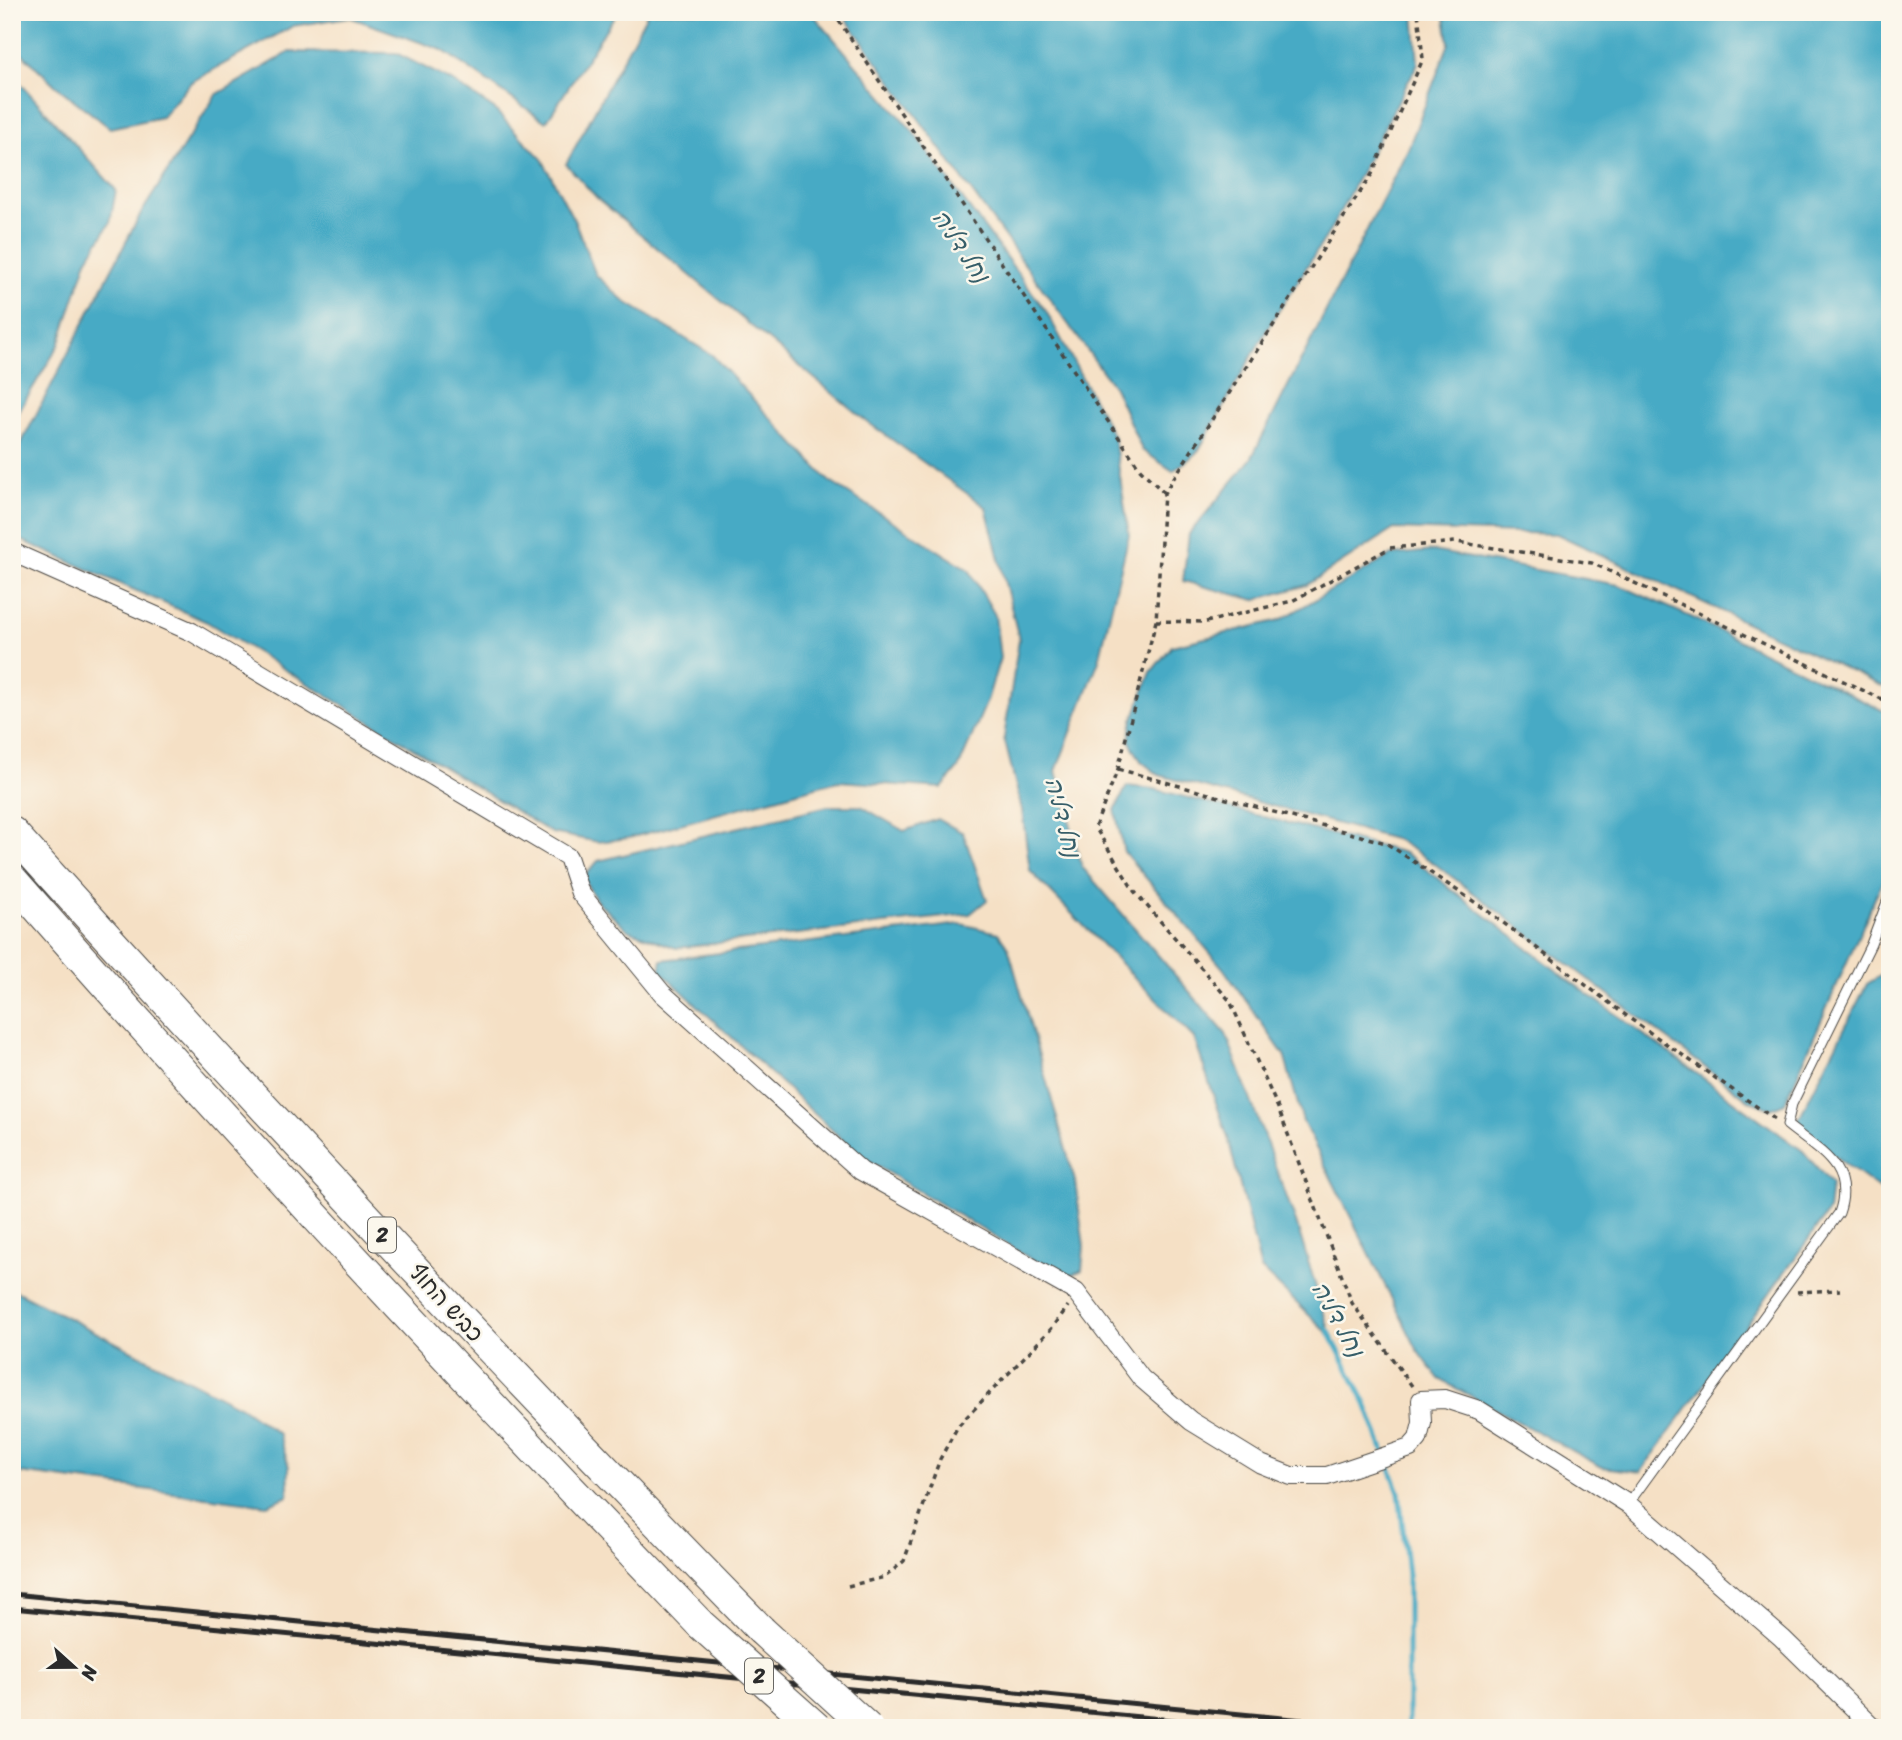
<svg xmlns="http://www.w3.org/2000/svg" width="1902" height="1740" font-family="Sriracha,'Playpen Sans Hebrew',sans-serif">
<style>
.water{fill:#46aac5;stroke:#386a78;stroke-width:2}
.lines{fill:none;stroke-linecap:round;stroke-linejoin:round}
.stream{stroke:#46aac5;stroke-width:5}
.lane-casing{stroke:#494642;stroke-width:11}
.street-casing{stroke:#494642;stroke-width:20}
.highway-casing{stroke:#494642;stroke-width:32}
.path{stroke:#494642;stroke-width:3.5;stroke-dasharray:5 5;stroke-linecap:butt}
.lane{stroke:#fff;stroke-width:9}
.street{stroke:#fff;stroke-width:18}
.highway{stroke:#fff;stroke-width:30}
.rail{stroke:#2b2b2b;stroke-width:5}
.highway-bridge-casing{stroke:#494642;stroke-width:32;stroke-linecap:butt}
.highway-bridge{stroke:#fff;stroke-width:30}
.labels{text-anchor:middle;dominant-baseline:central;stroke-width:5;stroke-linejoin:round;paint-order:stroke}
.shield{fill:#fbf7ec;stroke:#696865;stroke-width:2}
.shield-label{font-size:21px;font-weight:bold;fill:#2b2b2b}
.street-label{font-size:23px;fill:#2b2b2b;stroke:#fbf7ec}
.water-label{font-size:24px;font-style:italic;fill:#365e69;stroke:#fbf7ec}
</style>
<rect width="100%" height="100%" fill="#fbf7ec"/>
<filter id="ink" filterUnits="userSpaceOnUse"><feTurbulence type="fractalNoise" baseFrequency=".0143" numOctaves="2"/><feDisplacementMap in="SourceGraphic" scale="14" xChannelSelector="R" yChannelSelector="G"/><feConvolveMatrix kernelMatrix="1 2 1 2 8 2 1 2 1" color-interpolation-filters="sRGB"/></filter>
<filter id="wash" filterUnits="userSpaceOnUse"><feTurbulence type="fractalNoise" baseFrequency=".00686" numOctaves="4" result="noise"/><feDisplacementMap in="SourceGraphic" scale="28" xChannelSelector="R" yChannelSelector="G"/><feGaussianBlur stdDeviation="1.57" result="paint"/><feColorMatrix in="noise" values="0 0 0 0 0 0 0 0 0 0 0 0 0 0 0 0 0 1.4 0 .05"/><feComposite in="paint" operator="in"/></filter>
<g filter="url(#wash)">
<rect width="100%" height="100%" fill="#f5e0c5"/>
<path class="water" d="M12 12H617L546 122 442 50 349 17 293 26 191 82 162 117 110 128 56 86 12 44Z
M648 12H811L910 128 1046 311 1114 437 1129 535 1099 660 1056 771 1082 867 1226 1034 1296 1222 1331 1336 1261 1269 1228 1138 1194 1038 1030 871 1022 810 1004 738 1019 639 986 507 866 421 598 199 566 164Z
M841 12H1414L1418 63 1331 229 1269 326 1197 453 1173 471 1142 450 1114 387Z
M1444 12H1890V690L1557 534 1394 529 1307 585 1255 600 1183 581 1189 534 1251 459 1408 149 1449 43Z
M290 52 396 53 450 80 494 109 542 159 575 222 596 275 624 301 712 355 829 481 969 570 995 615 1000 658 987 701 959 767 942 788 838 781 629 838 598 842 552 833 207 622 12 536V461L140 215 216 95Z
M12 74 116 190 110 223 87 260 59 345 12 422Z
M1433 551 1619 585 1693 618 1890 714V864L1785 1103 1771 1109 1750 1101 1431 861 1397 840 1159 775 1141 761 1129 740 1133 719 1151 672 1172 646 1280 620 1392 555Z
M1127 786 1154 789 1405 853 1566 978 1803 1151 1831 1184 1828 1212 1641 1472 1602 1467 1439 1379 1417 1349 1303 1122 1284 1055 1223 968 1124 852 1115 810Z
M828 806H861L904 831 938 819 963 833 987 900 970 914 676 948 628 930 597 901 583 878 598 861Z
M961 924 998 933 1008 947 1075 1181 1084 1246 1082 1270 1064 1279 859 1155 660 971 662 960Z
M1880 976 1890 978V1197L1806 1135 1797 1122 1867 984Z
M12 1289 241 1407 279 1434 289 1467 288 1496 267 1505 12 1472Z"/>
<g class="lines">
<path class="stream" d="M1328 1330 1366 1404 1399 1492 1408 1575V1728"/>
</g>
</g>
<g filter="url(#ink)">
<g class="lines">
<g class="lane-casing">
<path id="lane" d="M1628 1504 1839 1213C1855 1167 1819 1151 1787 1125L1792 1104 1871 944 1890 894"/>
</g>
<g class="street-casing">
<path id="street" d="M12 552 192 632 568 857 580 893 662 993 861 1171 1076 1292 1141 1378 1191 1421 1261 1464 1291 1476H1327L1410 1448 1418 1439 1422 1423 1421 1400 1445 1399 1479 1410 1628 1504 1782 1638 1874 1728"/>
</g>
<g class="highway-casing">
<path id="highway" d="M12 832C256 1103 506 1369 761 1630
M12 879C234 1133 466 1381 700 1624"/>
</g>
<path class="path" d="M833 12 1140 469 1164 493
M1156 621 1206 622 1292 601 1390 548 1456 542 1592 563 1890 703
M1118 769 1386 843 1485 909 1632 1020 1776 1120
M1797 1292 1840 1290
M1412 1386 1352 1303 1278 1108 1230 1001 1134 891 1095 827 1118 769 1156 621 1164 493 1372 174 1423 59 1418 12
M848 1586 885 1577 904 1561 940 1459 958 1426 1054 1326 1068 1306"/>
<use href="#lane" class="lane"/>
<use href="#street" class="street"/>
<use href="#highway" class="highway"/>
<path class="rail" d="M12 1594 1385 1728
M12 1608 1255 1728"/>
<g class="highway-bridge-casing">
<path id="highway-bridge" d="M700 1624 817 1728
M761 1630 868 1728"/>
</g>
<use href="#highway-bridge" class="highway-bridge"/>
</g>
</g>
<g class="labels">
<g class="shield">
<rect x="368" y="1217.5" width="28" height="35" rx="5"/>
<rect x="745" y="1658.5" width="28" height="35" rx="5"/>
</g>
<g class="shield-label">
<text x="382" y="1235">2</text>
<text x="759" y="1676">2</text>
</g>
<g class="street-label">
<text transform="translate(446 1303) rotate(47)">כביש החוף</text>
</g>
<g class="water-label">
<text transform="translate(961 246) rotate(56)">נחל דליה</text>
<text transform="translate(1063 817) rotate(76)">נחל דליה</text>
<text transform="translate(1338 1319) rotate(61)">נחל דליה</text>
</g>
</g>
<rect width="1902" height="1740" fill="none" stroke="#fbf7ec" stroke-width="42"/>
<g transform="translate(74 1667) rotate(111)" stroke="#fbf7ec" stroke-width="5" paint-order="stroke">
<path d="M0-5L12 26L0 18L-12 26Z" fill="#2b2b2b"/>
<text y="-10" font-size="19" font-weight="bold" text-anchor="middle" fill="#2b2b2b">N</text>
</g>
</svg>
